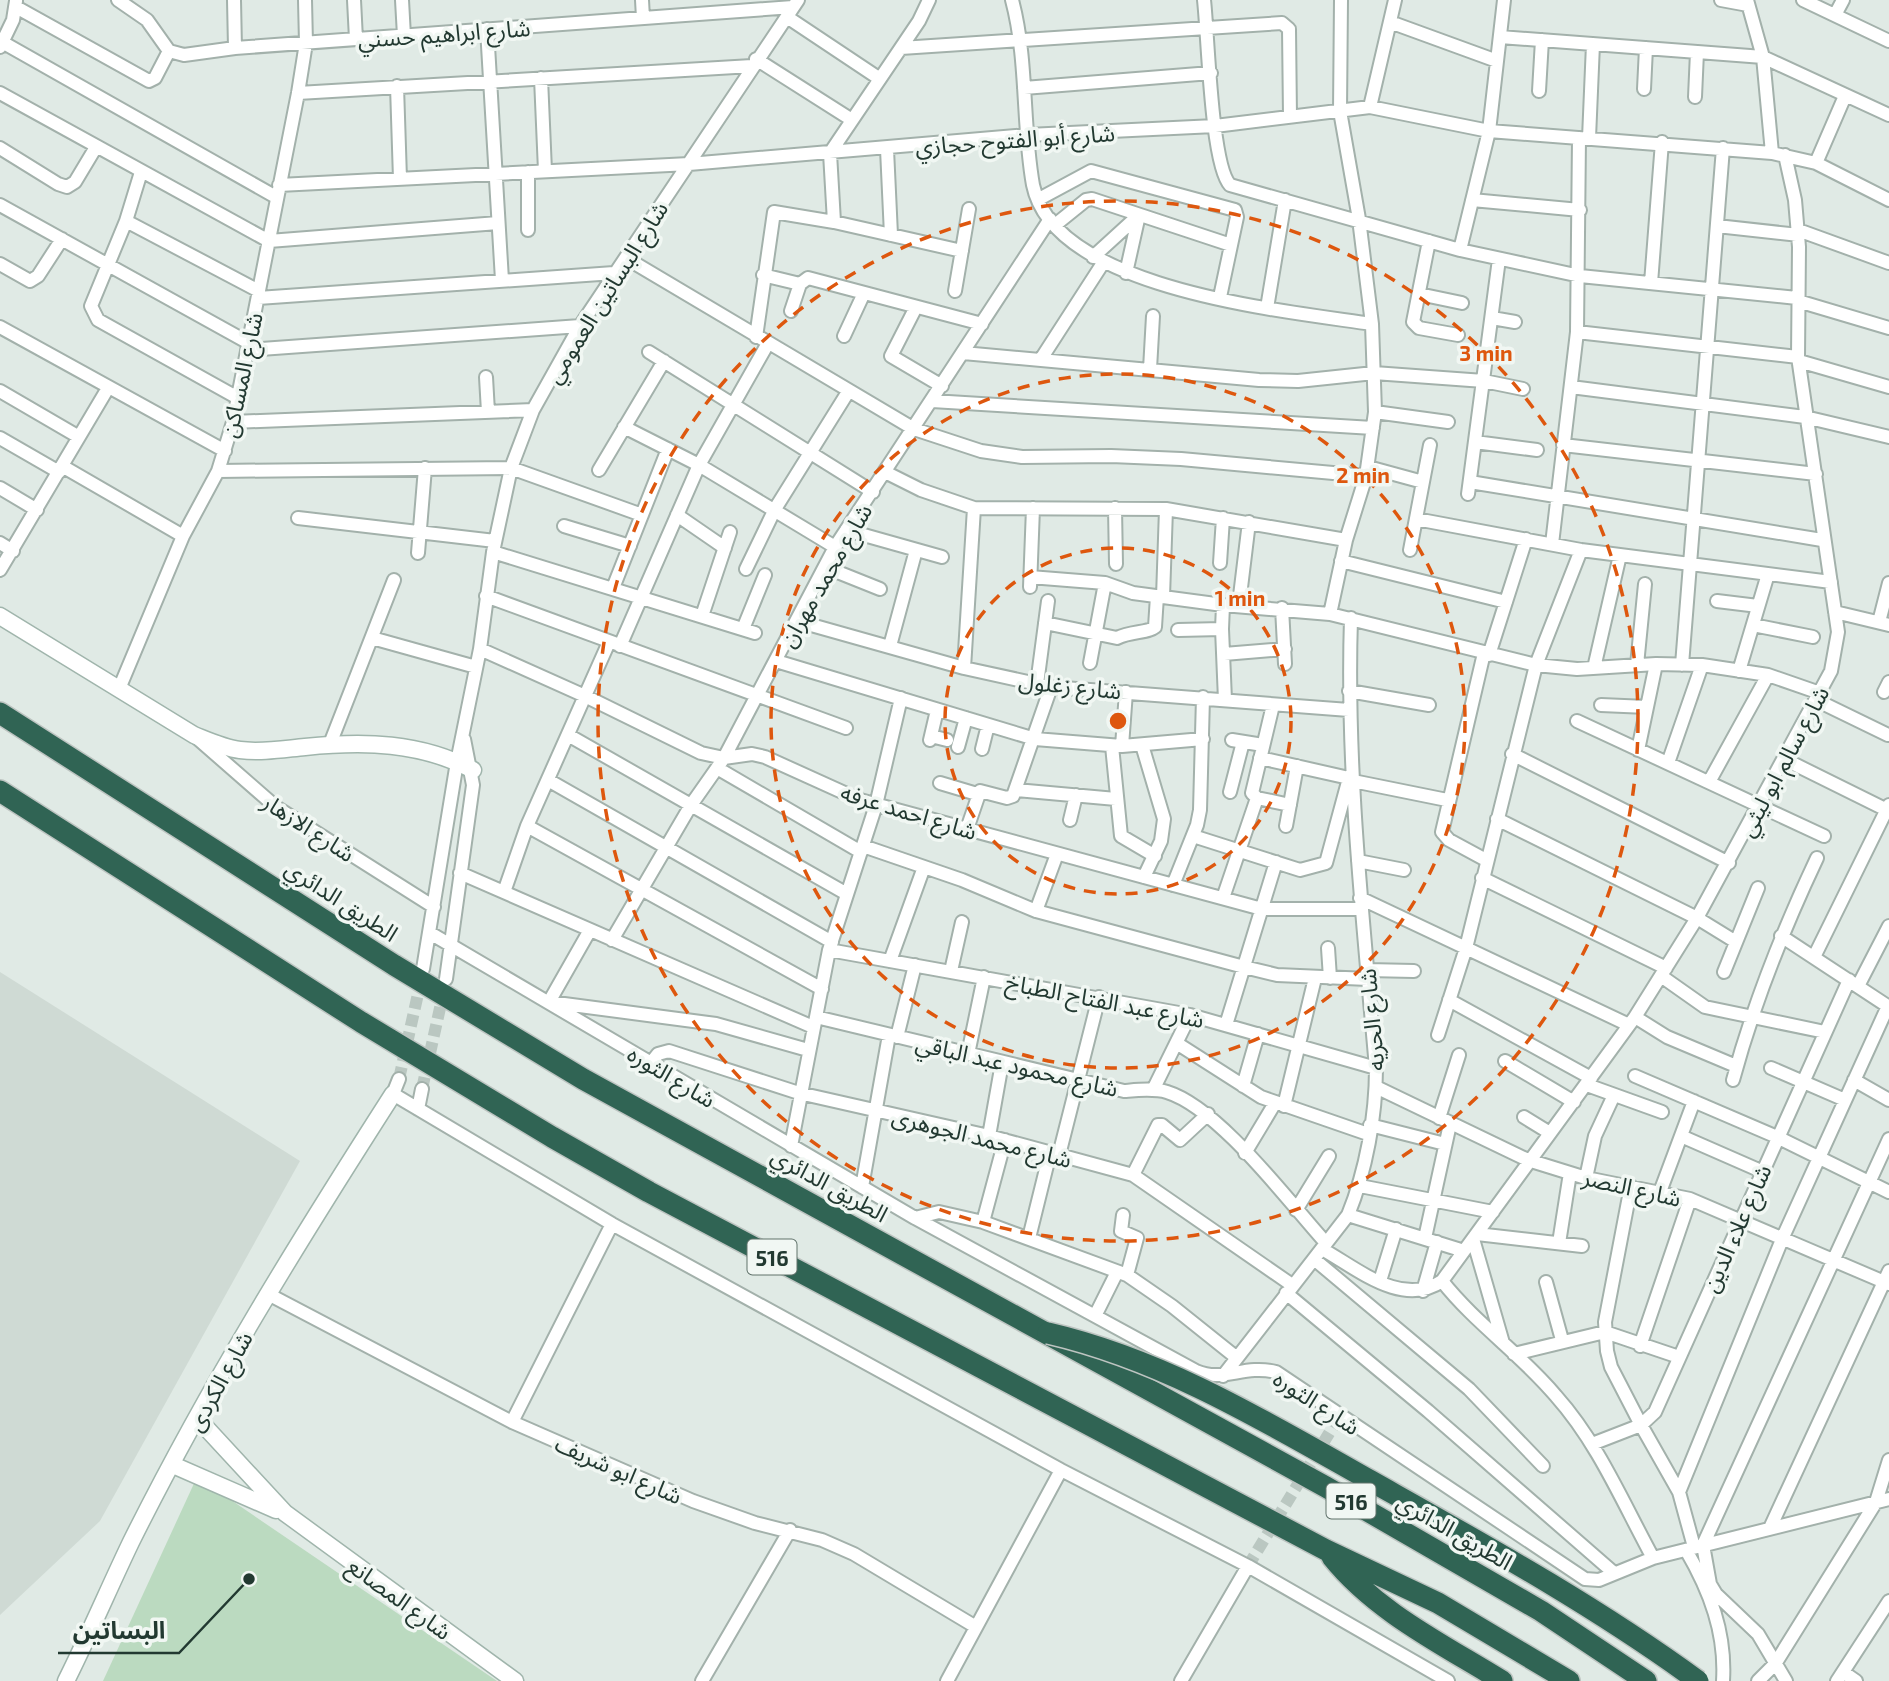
<svg xmlns="http://www.w3.org/2000/svg" width="1889" height="1681" font-family="'Exo 2','Noto Sans Arabic',sans-serif">
<style>
.built{fill:#cfdad4}
.green{fill:#bbdac0}
.lines{fill:none;stroke-linecap:round;stroke-linejoin:round}
.street-tunnel{stroke:#bac7c1;stroke-width:12;stroke-dasharray:12 6;stroke-linecap:butt}
.street-casing{stroke:#a3b1ab;stroke-width:16}
.secondary-casing{stroke:#a0b5ac;stroke-width:19}
.highway-casing{stroke:#bdc4c1;stroke-width:24}
.street{stroke:#fff;stroke-width:12}
.secondary{stroke:#fff;stroke-width:16}
.highway{stroke:#306454;stroke-width:21}
.highway-bridge-casing{stroke:#bdc4c1;stroke-width:24;stroke-linecap:butt}
.highway-bridge{stroke:#306454;stroke-width:21}
.ring{fill:none;stroke:#de570e;stroke-width:3.5;stroke-dasharray:12 9}
.labels{text-anchor:middle;dominant-baseline:central;stroke-width:7;stroke-linejoin:round;paint-order:stroke}
.shield{fill:#f1f7f3;stroke:#60726b;stroke-width:2}
.shield-label{font-size:21px;font-weight:bold;fill:#223931}
.street-label{font-size:23px;fill:#223931;stroke:#f1f7f3}
.centre{fill:#de570e;stroke:#f1f7f3;stroke-width:3.5}
.ring-label{font-size:21px;text-anchor:middle;font-weight:bold;fill:#de570e;stroke:#f1f7f3;stroke-width:7;stroke-linejoin:round;paint-order:stroke}
.leader{fill:none;stroke:#223931;stroke-width:2.5}
.callout-dot{fill:#223931;stroke:#f1f7f3;stroke-width:2.5}
.callout-label{font-size:24px;text-anchor:middle;font-weight:bold;fill:#223931;stroke:#f1f7f3;stroke-width:7;stroke-linejoin:round;paint-order:stroke}
</style>
<rect width="100%" height="100%" fill="#e0eae5"/>
<path class="built" d="M0 972 300 1161 100 1521 0 1615Z"/>
<path class="green" d="M197 1477 497 1681H103Z"/>
<g class="lines">
<path class="street-tunnel" d="M399 1079 422 976
M422 1089 444 990
M1248 1566 1339 1417"/>
<g class="street-casing">
<path id="street" d="M118 0 147 20 169 51 184 55 235 48 793 7
M234 0 235 48
M354 0 356 39
M402 0 404 36
M642 0 643 18
M1012 0C1028 60 1022 124 1033 185 1054 290 1286 311 1372 324
M1204 0C1208 34 1211 165 1230 185L1460 250 1580 276 1797 298
M1721 0 1748 5
M1747 0 1763 57 1772 153
M1803 0 1889 41
M16 7 149 81 155 78 169 51
M1835 15 1843 0
M787 17 880 79
M1390 22 1497 61
M487 29 502 280
M1500 37 1763 57 1889 115
M2 42 276 197
M0 47 13 20 16 1
M901 48 1282 23 1289 29 1290 117
M756 59 852 120
M541 78 545 171
M397 86 400 179
M1024 88 1211 73
M1644 89 1646 48
M1539 91 1542 40
M0 93 269 241 498 223
M298 93 752 66
M1695 97 1697 52
M1370 107 1395 0
M1589 138 1593 44
M0 148 58 184 67 187 75 182 96 147
M887 149 891 235
M1816 163 1845 96
M141 172 126 221 91 306 98 320 238 398
M528 172V230
M279 185 689 164 1028 135 1215 126 1370 107 1489 131 1772 153 1816 163 1889 200
M1039 199 1091 171 1235 210 1237 217 1220 297
M1472 200 1580 210
M0 205 249 343
M126 221 259 291
M834 222 830 153 919 21 929 0
M1055 225 1086 200 1092 199 1231 245
M1717 226 1799 235
M1798 230 1889 263
M1429 241 1413 322 1419 328 1458 335
M1460 250 1489 131 1504 0
M1093 257 1139 215
M626 258 914 429 981 451 1022 457 1111 456 1181 459 1366 476
M0 264 30 281 38 276 62 239
M1126 273 1139 215
M763 275 800 284
M1651 283 1662 142
M955 291 969 209
M1419 294 1462 303
M258 298 614 273
M1798 301 1889 328
M916 307 891 356 942 386
M1267 308 1285 200
M791 311 800 284 808 278 982 324
M1492 318 1515 322
M0 327 225 451
M1577 332 1798 357
M844 336 864 293
M756 337 774 212 834 222 962 251
M247 350 580 326
M649 352 873 492
M963 353 1259 380 1298 381 1374 373 1484 381 1523 389
M1041 359 1103 263
M1799 361 1889 387
M1150 369 1153 316
M486 377 488 412
M1571 387 1805 417 1889 437
M0 391 79 437
M932 401 1373 428
M1375 412 1448 422
M233 422 533 410
M624 427 699 465 835 547
M0 438 59 472
M1475 442 1537 450
M1563 445 1816 474
M62 466 183 536
M1368 467 1423 482
M599 470 664 361
M218 471 511 468 642 515
M885 472 921 490 974 508 1166 509 1346 540
M1470 482 1822 540
M0 488 37 510
M1468 494 1499 259
M1115 508 1116 564
M677 515 725 548
M298 518 495 541
M1416 519 1581 550 1831 582
M564 526 630 546
M846 530 942 557
M0 543 13 551
M1552 544 1577 332 1579 138
M1410 550 1430 445
M493 552 755 633
M418 553 425 468
M1341 561 1506 602
M1220 563 1223 518
M825 567 880 589
M746 569 775 509 848 392
M0 570 108 388
M1030 577 1105 583 1133 593 1223 605 1330 614 1536 665 1577 669 1656 664 1702 665 1768 675 1820 693
M1030 587 1033 508
M613 588 668 449
M486 596 846 728
M1163 597 1166 509
M1717 601 1758 606
M1239 604 1249 522
M1282 608 1285 664
M1835 612 1889 625
M1330 614 1346 540 1366 476 1375 412 1372 324 1359 219 1340 111 1341 0
M702 616 730 532
M797 621 964 668 1051 687 1349 710
M1879 622 1889 583
M1045 623 1117 638C1131 631 1148 633 1155 627L1157 596
M1753 625 1813 637
M743 629 765 575
M1222 629 1225 700
M1178 630 1222 629 1223 605
M372 638 476 667
M620 646 699 465 767 345
M890 646 916 550
M480 649 585 696 701 753 724 758 752 754 765 757 860 800 1262 909H1361
M1484 653 1442 832 1449 840 1486 860
M1224 654 1285 649
M1489 655 1526 539
M776 661 1035 739 1122 746 1203 739
M1090 663 1105 583
M1637 665 1645 584
M1682 665 1723 148
M964 668 974 508
M1594 668 1620 555
M1739 671 1768 574
M1037 684 1048 601
M119 689 183 536 218 471 233 422 298 93 306 43 305 0
M1349 691 1429 705
M1884 692 1889 682
M1816 700 1888 735
M1273 705 1252 793 1257 798 1290 805
M1601 705 1647 707
M1577 721 1824 836
M568 735 847 894
M931 736 947 740
M197 738 276 807 434 907
M930 740 937 710
M1232 740 1263 745
M330 744 394 580
M1142 745 1164 819 1161 841 1144 877
M1112 746 1121 836 1155 856
M1122 746 1126 692
M958 747 966 718
M982 749 988 725
M1638 750 1656 664
M1512 754 1729 863
M1260 758 1349 778
M1784 759 1889 811
M1668 763 1702 665
M717 768 861 852
M548 780 832 942
M1353 781 1447 800
M1709 782 1768 675
M940 783 977 794
M1016 790 1116 799
M1230 792 1243 742
M1497 819 1697 918 1736 942
M1070 820 1076 795
M527 826 822 989
M1286 826 1297 766
M967 829 980 791 1007 798 1013 796 1051 687
M1193 836 1300 870 1326 863 1349 778
M863 846 962 880 1036 911 1244 967 1277 975 1368 979
M1358 861 1404 870
M460 873 813 1027
M1482 878 1666 968
M1173 885 1197 825 1200 810 1203 697
M504 892 527 826 609 642
M1223 898 1257 798
M1360 898 1629 1025
M1036 911 1057 854
M590 930 549 1002 716 1024 808 1050
M430 933 915 1218 1196 1371C1224 1383 1243 1364 1276 1372L1585 1579 1599 1580 1653 1558 1889 1499
M1781 936 1889 1007
M612 940 691 805 724 758 835 547 1050 219
M1328 948 1330 978
M829 950 1190 1015 1376 1068
M1814 957 1889 805
M890 961 924 867
M423 969 457 762 480 649 493 552 511 468 533 410 580 326 798 0
M1367 970 1414 971
M951 971 962 922
M1724 972 1758 888
M1661 976 1705 1007 1825 1032
M446 979 473 785 464 739
M1858 986 1889 926
M1449 1000 1591 1078
M816 1017 1124 1091C1137 1090 1154 1088 1167 1092 1219 1108 1288 1201 1326 1243
M1635 1017 1667 1037 1736 1066
M1226 1025 1276 862
M1438 1035 1466 948 1536 665 1581 550
M897 1037 915 965
M1178 1044 1261 1097 1368 1134
M968 1054 984 977
M1505 1061 1574 1102
M650 1064 658 1054 669 1051 799 1093 989 1136 1133 1175 1292 1285
M1771 1068 1845 1100
M1635 1076 1777 1137 1889 1192
M399 1079 393 1094 612 1224 1061 1470 1248 1566 1448 1681
M1733 1080C1754 1002 1783 930 1817 858
M1854 1080 1889 1100
M1587 1085 1662 1112
M1243 1086 1258 1034
M1376 1087 1528 1160 1586 1178 1690 1199 1889 1284
M1153 1090 1190 1015
M1284 1106 1315 978
M418 1109 422 1089
M1524 1117 1550 1133
M1439 1118 1459 1055
M1370 1125 1445 1144
M989 1136 1002 1063
M1681 1136 1761 1171
M791 1146 829 950 876 805 901 698
M1245 1153 1275 1103
M1059 1155 1099 997
M1133 1175 1158 1125H1162L1180 1140 1208 1114
M1586 1178 1595 1136 1614 1095
M1360 1186 1493 1212
M1631 1186 1605 1322 1607 1351 1611 1367 1641 1425 1679 1492 1694 1547
M862 1187 889 1035
M1660 1192 1694 1101
M1296 1210 1329 1156
M1123 1215 1121 1231 1137 1238 1127 1275
M1348 1215 1464 1251
M915 1218 939 1212 983 1222 1127 1275 1172 1306 1237 1358
M983 1222 1005 1140
M1477 1234 1582 1246
M1029 1238 1050 1153
M1425 1238 1450 1124
M1473 1239 1503 1343
M1559 1243 1570 1173
M1322 1249C1358 1269 1402 1308 1442 1281L1635 1017 1697 918 1831 671 1838 632 1798 357 1799 247 1795 200 1785 155
M1314 1259 1469 1389 1543 1466
M1380 1281 1396 1229
M1442 1281C1476 1324 1521 1354 1556 1396 1598 1443 1623 1503 1653 1558
M1546 1282 1562 1340
M1423 1291 1437 1242
M1286 1293 1428 1411 1614 1573
M268 1294 512 1422 693 1501 755 1523 822 1540 854 1554 976 1627
M1096 1314 1117 1272
M1640 1346 1690 1199
M1514 1354 1605 1332 1679 1357
M1223 1376 1348 1215C1366 1171 1376 1116 1376 1068 1363 918 1346 769 1351 618
M512 1422 612 1224
M1592 1444 1641 1425 1655 1412 1849 980
M1679 1492 1783 1237 1888 1006
M1770 1528 1889 1271
M1686 1550C1710 1591 1726 1633 1723 1681
M1843 1672 1856 1681
M702 1681 790 1530
M947 1681 1061 1470
M1181 1681 1248 1566
M1758 1681 1775 1664 1876 1502 1889 1460
M1786 1681 1758 1634 1716 1594 1710 1584 1703 1545 1889 1139
M1837 1681 1889 1601"/>
</g>
<g class="secondary-casing">
<path id="secondary" d="M0 616 194 735C209 741 224 748 240 750 261 753 284 749 305 747 364 741 420 742 473 770
M198 1419 285 1513 515 1681
M173 1465 276 1510
M66 1681C89 1635 109 1588 131 1542 208 1387 300 1239 393 1094"/>
</g>
<g class="highway-casing">
<path id="highway" d="M0 713 394 965 583 1079 1326 1487 1541 1611 1646 1681
M0 791 361 1022 552 1137 649 1192 1326 1550 1438 1603 1569 1681
M1332 1557C1376 1612 1444 1645 1502 1681"/>
</g>
<use href="#street" class="street"/>
<use href="#secondary" class="secondary"/>
<use href="#highway" class="highway"/>
<g class="highway-bridge-casing">
<path id="highway-bridge" d="M1048 1333C1165 1360 1268 1423 1371 1481 1483 1544 1594 1605 1698 1681"/>
</g>
<use href="#highway-bridge" class="highway-bridge"/>
</g>
<g class="ring">
<circle cx="1118" cy="721" r="173"/>
<circle cx="1118" cy="721" r="347"/>
<circle cx="1118" cy="721" r="520"/>
</g>
<g class="labels">
<g class="shield">
<rect x="747.5" y="1239.5" width="49" height="35" rx="5"/>
<rect x="1326.5" y="1483.5" width="49" height="35" rx="5"/>
</g>
<g class="shield-label">
<text x="772" y="1257">516</text>
<text x="1351" y="1501">516</text>
</g>
<g class="street-label">
<text transform="translate(444 33) rotate(-4)">شارع ابراهيم حسني</text>
<text transform="translate(1015 139) rotate(-4)">شارع أبو الفتوح حجازي</text>
<text transform="translate(606 292) rotate(-58)">شارع البساتين العمومي</text>
<text transform="translate(241 375) rotate(-78)">شارع المساكن</text>
<text transform="translate(825 575) rotate(-60)">شارع محمد مهران</text>
<text transform="translate(1070 685) rotate(6)">شارع زغلول</text>
<text transform="translate(1783 761) rotate(-62)">شارع سالم ابو ليثي</text>
<text transform="translate(909 811) rotate(17)">شارع احمد عرفه</text>
<text transform="translate(309 827) rotate(33)">شارع الازهار</text>
<text transform="translate(342 900) rotate(33)">الطريق الدائري</text>
<text transform="translate(1105 1000) rotate(11)">شارع عبد الفتاح الطباخ</text>
<text transform="translate(1371 1020) rotate(-95)">شارع الحريه</text>
<text transform="translate(1017 1065) rotate(13)">شارع محمود عبد الباقي</text>
<text transform="translate(672 1076) rotate(31)">شارع الثوره</text>
<text transform="translate(982 1137) rotate(14)">شارع محمد الجوهرى</text>
<text transform="translate(830 1184) rotate(29)">الطريق الدائري</text>
<text transform="translate(1632 1187) rotate(13)">شارع النصر</text>
<text transform="translate(1736 1228) rotate(-66)">شارع علاء الدين</text>
<text transform="translate(219 1381) rotate(-61)">شارع الكردى</text>
<text transform="translate(1317 1402) rotate(33)">شارع الثوره</text>
<text transform="translate(619 1469) rotate(24)">شارع ابو شريف</text>
<text transform="translate(1455 1531) rotate(30)">الطريق الدائري</text>
<text transform="translate(400 1598) rotate(36)">شارع المصانع</text>
</g>
</g>
<circle cx="1118" cy="721" r="10" class="centre"/>
<g class="ring-label">
<text x="1486" y="361">3 min</text>
<text x="1363" y="483">2 min</text>
<text x="1240" y="606">1 min</text>
</g>
<path class="leader" d="M249 1579L179 1653H58"/>
<circle class="callout-dot" cx="249" cy="1579" r="7"/>
<g class="callout-label">
<text x="119" y="1639">البساتين</text>
</g>
</svg>
